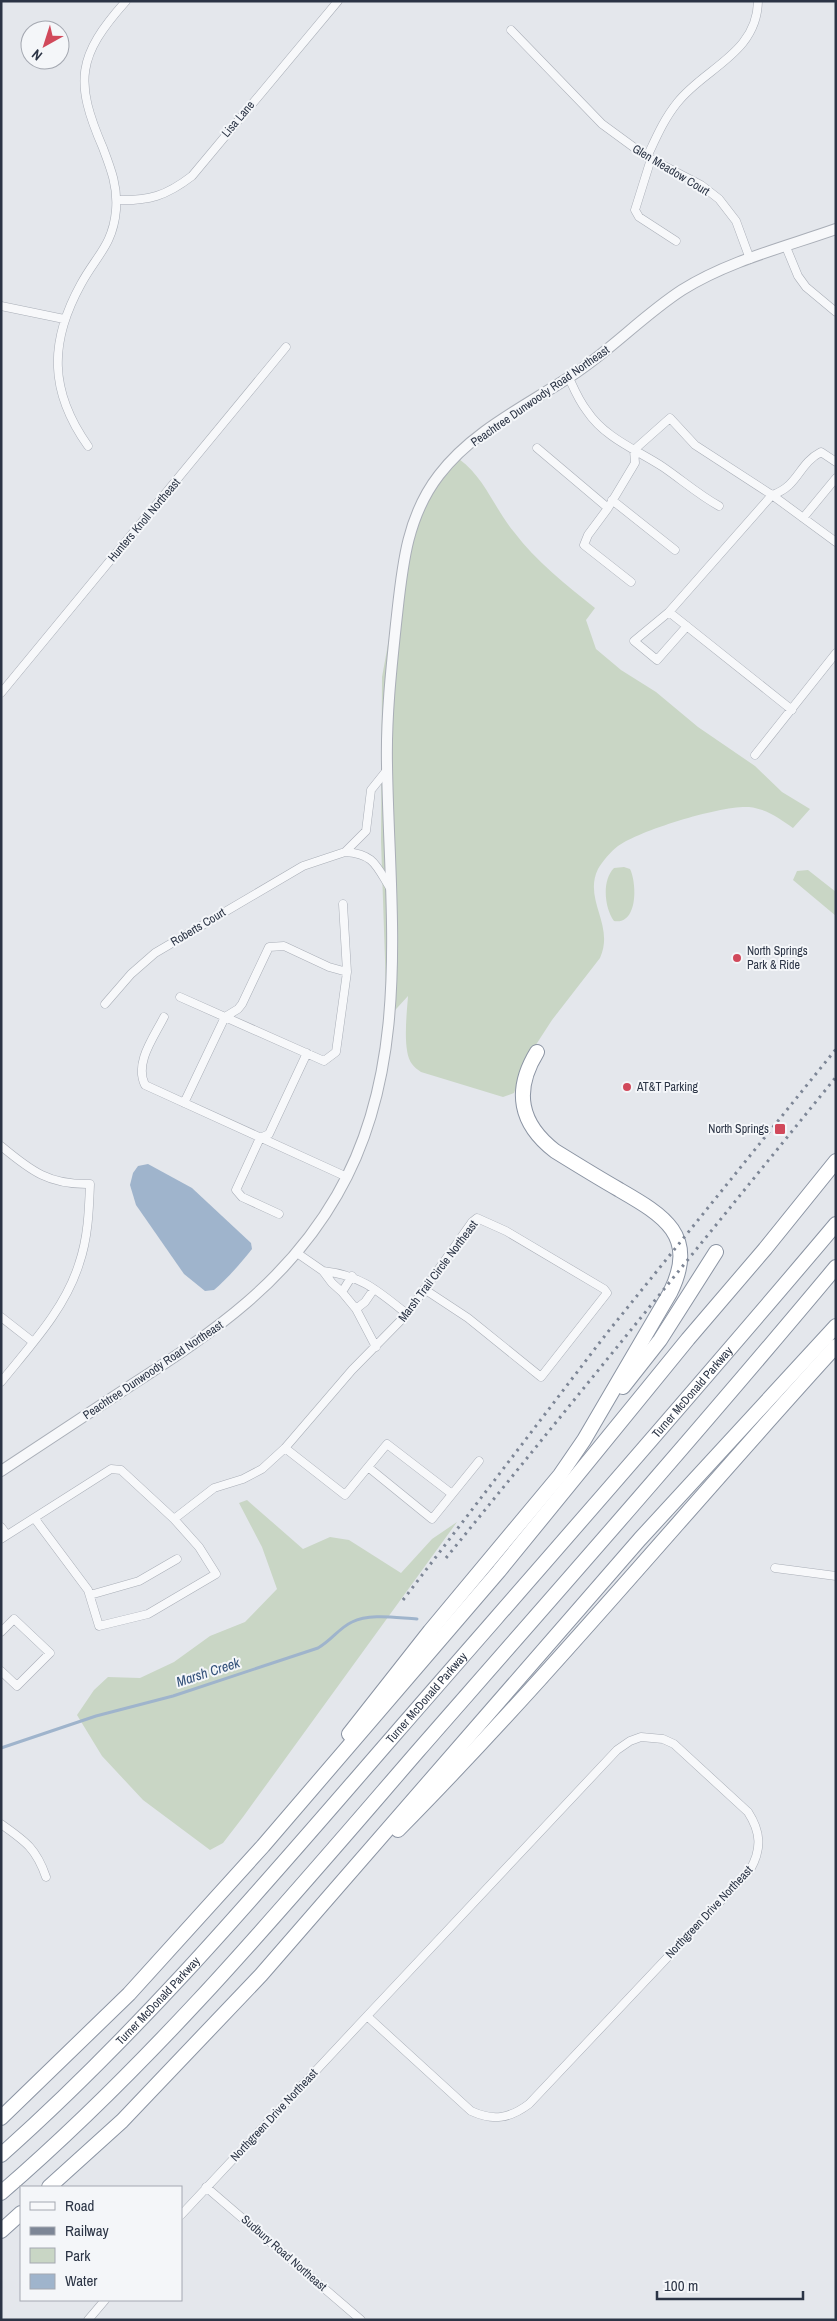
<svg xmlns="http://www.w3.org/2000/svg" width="837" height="2321" font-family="'Archivo Narrow',sans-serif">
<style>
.green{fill:#c9d6c5}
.water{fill:#9fb4cc}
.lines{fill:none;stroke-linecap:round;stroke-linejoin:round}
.stream{stroke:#9fb4cc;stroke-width:3}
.minor-casing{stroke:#a9aeb7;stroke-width:9}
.tertiary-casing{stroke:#a9aeb7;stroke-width:12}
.motorway-casing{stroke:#8b94a3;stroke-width:16}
.minor{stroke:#f7f8fa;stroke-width:8}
.tertiary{stroke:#f7f8fa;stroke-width:10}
.motorway{stroke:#fff;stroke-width:14}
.rail{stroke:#7d8696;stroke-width:3;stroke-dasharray:2.5 5;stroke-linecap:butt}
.poi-dot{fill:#d1495b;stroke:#f4f6f9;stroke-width:2}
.labels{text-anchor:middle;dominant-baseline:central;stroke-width:4;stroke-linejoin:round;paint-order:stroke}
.street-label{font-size:12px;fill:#2b3445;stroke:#f4f6f9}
.poi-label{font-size:12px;fill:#2b3445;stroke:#f4f6f9;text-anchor:start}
.water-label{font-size:14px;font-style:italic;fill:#34527a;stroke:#f4f6f9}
</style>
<rect width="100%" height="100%" fill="#e4e7ec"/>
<path class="green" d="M459 459C485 478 494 508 514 532 536 561 566 585 595 608L586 620 596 649 621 670 656 692 698 727 755 766 782 792 810 809 793 828C779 818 767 809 749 807 722 805 640 830 618 846 611 851 602 862 598 869 583 900 615 925 600 958L552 1020 528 1057 514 1093 503 1097 421 1072C418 1070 414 1067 412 1064 402 1052 407 1012 408 996L387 1019 381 841 382 677 411 519Z
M624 867 630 869C637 883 638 925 614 921 604 907 602 880 614 868Z
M808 870 836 892V916L793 880 797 871Z
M247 1500 303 1549 330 1537 349 1540 401 1573 432 1539 457 1522 243 1817 223 1843 210 1850 143 1800 102 1756 77 1715 94 1690 108 1677 140 1678 174 1662 210 1636 245 1622 277 1589 262 1547 239 1503Z"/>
<path class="water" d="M148 1164 192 1188 251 1243 252 1249C240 1264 228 1278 214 1290L205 1291 184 1274 136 1205 130 1185 133 1173 138 1166Z"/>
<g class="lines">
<path class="stream" d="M1 1748 96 1716 173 1696 318 1648C332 1640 339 1628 352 1622 370 1613 397 1618 417 1619"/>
<g class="minor-casing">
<path id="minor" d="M511 30 602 124 647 157 701 185 719 199 736 221 750 259
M647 157C656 138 664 119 677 103 704 68 757 54 758 1
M651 159 635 210 639 217 676 241
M117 200C149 201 166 196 192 176L338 1
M786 247 798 276 806 287 836 312
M1 306 64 319
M569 378C574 389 579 401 587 411 605 438 637 450 663 467 682 480 699 495 719 506
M88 446C49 391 49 342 81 284 96 256 113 245 116 210 118 187 111 169 103 148 74 81 77 56 126 1
M537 448 608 508
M612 500 675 550
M803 518 836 478
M631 582 584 545 588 535 608 508 635 463 634 450 670 418 695 445 772 495 836 542
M669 612 634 641 657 660 687 626
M1 693 286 347
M792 710 669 612 772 495C799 486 798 464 821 452L836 462
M755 755 836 653
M387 770 371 790 366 831 345 852C374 854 376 865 390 888
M180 997 324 1061 336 1052 347 972 343 904
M105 1004 131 974 155 953 303 866 345 852
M164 1017C154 1037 134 1063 145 1085L347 1177
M184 1103 225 1017 238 1009 242 1004 269 947 284 946 329 967 347 972
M1 1146C31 1171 49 1185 90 1184 89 1211 88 1238 79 1264 65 1309 30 1346 1 1382
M279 1214 242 1197 236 1190 260 1138 269 1134 307 1053
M297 1253 323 1271 332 1283 342 1292 356 1309 376 1347
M323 1271C361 1275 378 1291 407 1314
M342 1292 352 1276
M356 1309 365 1302 374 1289
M1 1317 33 1342
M285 1448 345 1495 368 1467 432 1519 479 1461
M368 1467 387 1444 452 1494
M174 1519 214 1488 243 1479 262 1469 285 1448 352 1370 407 1314 472 1222 477 1218 506 1231 604 1289 607 1293 541 1377 468 1318 424 1289
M1 1527 7 1535
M1 1539 111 1469 121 1470 174 1519 199 1547 216 1574 148 1614 99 1626 88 1590 35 1519
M775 1568 836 1576
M90 1595 139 1581 177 1559
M1 1632 14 1619 50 1653 17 1686 1 1671
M641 1737 663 1739 674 1744 748 1812C761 1832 762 1849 750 1870L529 2104C509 2119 493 2121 471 2111L367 2016 617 1750 630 1741Z
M1 1824C25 1841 36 1848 46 1877
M206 2187 361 2320
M181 2215 367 2016
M88 2320 105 2300"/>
</g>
<g class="tertiary-casing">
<path id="tertiary" d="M1 1471C45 1442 89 1413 133 1384 215 1331 287 1282 337 1195 413 1064 389 909 387 765 386 718 391 671 396 624 402 571 405 519 439 475 474 429 530 404 577 372 614 347 645 314 682 290 728 261 785 247 836 229"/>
</g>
<g class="motorway-casing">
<g id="motorway">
<path d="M623 1387 660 1340 716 1252"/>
<path d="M349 1734 430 1631 560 1475 584 1440 670 1293C699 1235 663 1215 618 1189 597 1177 576 1164 555 1151 520 1124 513 1091 537 1052"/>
<path d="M398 1830C551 1675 689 1507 836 1346"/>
<path d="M1 2118 129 1994 263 1846 499 1571 688 1339 765 1249 836 1161"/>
<path id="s1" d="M1 2155C145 2027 270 1878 396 1733 543 1564 691 1396 836 1224"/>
<path d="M49 2187 122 2121 261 1975 640 1539 836 1326"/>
<path d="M1 2193C156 2059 284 1906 418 1751 558 1591 699 1431 836 1267"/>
<path d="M1 2231 21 2213"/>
</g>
</g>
<use href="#minor" class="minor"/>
<use href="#tertiary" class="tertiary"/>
<use href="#motorway" class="motorway"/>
<path class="rail" d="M446 1558 836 1077
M403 1600 607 1333 836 1049"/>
</g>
<g class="poi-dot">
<circle cx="737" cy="958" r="5"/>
<circle cx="627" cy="1087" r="5"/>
<rect x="774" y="1123" width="12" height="12" rx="2.5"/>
</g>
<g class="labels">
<g class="street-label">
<text transform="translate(238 119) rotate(-50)">Lisa Lane</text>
<text transform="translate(671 170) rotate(31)">Glen Meadow Court</text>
<text transform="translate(540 396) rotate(-35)">Peachtree Dunwoody Road Northeast</text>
<text transform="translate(144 520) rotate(-50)">Hunters Knoll Northeast</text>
<text transform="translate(198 927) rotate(-31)">Roberts Court</text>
<text transform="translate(438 1271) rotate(-53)">Marsh Trail Circle Northeast</text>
<text transform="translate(153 1370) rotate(-34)">Peachtree Dunwoody Road Northeast</text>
<text stroke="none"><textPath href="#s1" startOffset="1030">Turner McDonald Parkway</textPath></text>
<text stroke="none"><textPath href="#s1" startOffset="625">Turner McDonald Parkway</textPath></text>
<text transform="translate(709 1912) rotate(-47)">Northgreen Drive Northeast</text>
<text stroke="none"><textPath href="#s1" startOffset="220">Turner McDonald Parkway</textPath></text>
<text transform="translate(274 2115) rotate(-47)">Northgreen Drive Northeast</text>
<text transform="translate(284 2253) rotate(41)">Sudbury Road Northeast</text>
</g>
<g class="poi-label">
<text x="747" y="951">North Springs<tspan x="747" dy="14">Park &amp; Ride</tspan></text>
<text x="637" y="1087">AT&amp;T Parking</text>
<text x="769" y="1129" text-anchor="end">North Springs</text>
</g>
<g class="water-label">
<text transform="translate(208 1672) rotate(-18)">Marsh Creek</text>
</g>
</g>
<rect width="837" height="2321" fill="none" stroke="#2b3445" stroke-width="5"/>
<rect x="20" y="2186" width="162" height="115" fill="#f4f6f9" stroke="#a4a8b1"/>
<rect x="30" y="2202" width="25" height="8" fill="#f7f8fa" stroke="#a4a8b1"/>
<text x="65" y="2211" font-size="15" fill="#2b3445">Road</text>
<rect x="30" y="2227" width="25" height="8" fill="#7d8696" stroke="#a4a8b1"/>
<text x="65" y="2236" font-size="15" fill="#2b3445">Railway</text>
<rect x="30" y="2248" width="25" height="15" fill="#c9d6c5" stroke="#a4a8b1"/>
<text x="65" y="2261" font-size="15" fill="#2b3445">Park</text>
<rect x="30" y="2274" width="25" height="15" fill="#9fb4cc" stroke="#a4a8b1"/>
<text x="65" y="2286" font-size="15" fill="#2b3445">Water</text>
<g transform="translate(45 45) rotate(219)"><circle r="24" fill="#f4f6f9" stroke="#a4a8b1"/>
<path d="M0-4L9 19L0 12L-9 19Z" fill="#d1495b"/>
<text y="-8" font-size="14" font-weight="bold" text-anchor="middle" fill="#2b3445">N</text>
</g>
<path d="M657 2291v8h146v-8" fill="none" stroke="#2b3445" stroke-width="2.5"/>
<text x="664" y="2291" font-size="15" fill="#2b3445" stroke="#f4f6f9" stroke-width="4" paint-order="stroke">100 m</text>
</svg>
